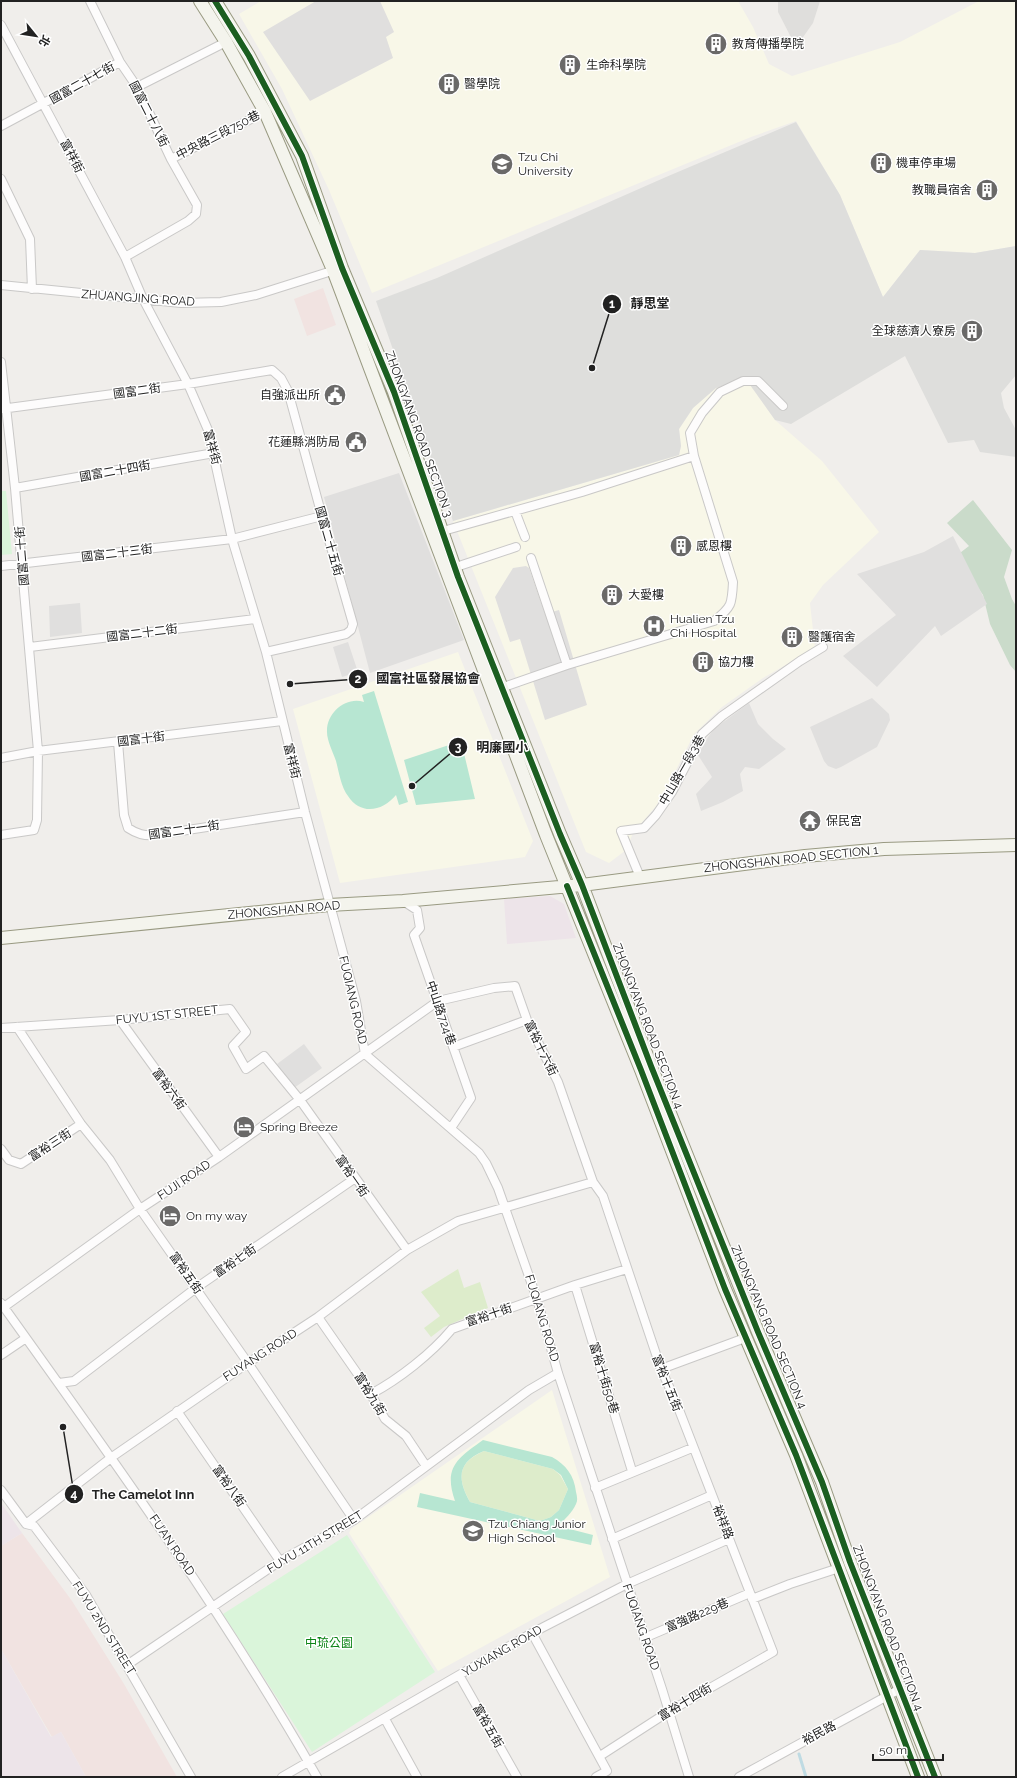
<svg xmlns="http://www.w3.org/2000/svg" width="1017" height="1778" font-family="Raleway,'Noto Sans TC',sans-serif">
<style>
.residential{fill:#dfdedc}
.commercial{fill:#f1e3e1}
.industrial{fill:#ede4e9}
.education{fill:#f8f7e8}
.religious{fill:#dededc}
.grass{fill:#ddeccb}
.cemetery{fill:#cadbca}
.park{fill:#daf5da}
.pitch{fill:#b7e6d2;fill-rule:evenodd}
.parking{fill:#e0dfde}
.lines{fill:none;stroke-linecap:round;stroke-linejoin:round}
.stream{stroke:#bfdbe3;stroke-width:3}
.street-casing{stroke:#c9c8c7;stroke-width:10}
.secondary-casing{stroke:#999a82;stroke-width:14}
.street{stroke:#fdfcfc;stroke-width:8}
.secondary{stroke:#f4f4ed;stroke-width:12}
.cycleway-casing{stroke:#fff;stroke-width:8}
.cycleway{stroke:#1b5e20;stroke-width:6}
.labels{text-anchor:middle;dominant-baseline:central;stroke-width:3;stroke-linejoin:round;paint-order:stroke}
.poi-label{font-size:12px;fill:#222;stroke:#fff;text-anchor:start}
.street-label{font-size:12px;fill:#222;stroke:#fff}
.park-label{font-size:12px;fill:#0c8416;stroke:#fff}
.leader{fill:none;stroke:#222;stroke-width:1.5}
.callout-dot{fill:#222;stroke:#fff;stroke-width:1.5}
.mark-label{font-size:12px;text-anchor:middle;font-weight:bold;fill:#fff}
.callout-label{font-size:13px;text-anchor:middle;font-weight:bold;fill:#222;stroke:#fff;stroke-width:3;stroke-linejoin:round;paint-order:stroke}
</style>
<rect width="100%" height="100%" fill="#f0eeeb"/>
<path class="residential" d="M778 1H820L813 23 796 47 778 12Z"/>
<path class="commercial" d="M323 288 336 325 307 336 294 299Z
M22 1533 72 1601 124 1684 177 1777H86L61 1732 52 1737 1 1649V1546Z"/>
<path class="industrial" d="M550 896 564 904 576 938 507 944 504 899Z
M1 1503 22 1533 1 1546Z
M1 1649 51 1737 61 1732 86 1777H1Z"/>
<path class="education" d="M261 1H738L753 27 769 64 792 76 900 42 979 1H1016V246L975 253 920 250 883 297 840 195 796 121 751 137 372 293 329 190 282 89 239 14Z
M745 377 775 420 822 461 879 532 823 585 810 603 815 648 763 678 722 707 694 734 669 784 656 806 633 833 626 850 609 863 586 852 453 521 679 455 681 446 679 429 693 408 716 388Z
M458 652 533 841 525 857 340 883 293 709Z
M552 1390 610 1577 438 1671 349 1533 351 1529Z"/>
<path class="religious" d="M796 122 840 195 883 297 920 250 975 253 1016 246V375L1001 393 1004 408 1016 430V457L980 452 974 440 948 443 905 356 791 424 775 420 745 378 716 388 693 408 679 429 681 446 679 455 453 521 376 301 437 278 666 177Z"/>
<path class="grass" d="M458 1269 464 1288 480 1282 488 1308 444 1327 431 1337 424 1328 440 1316 421 1292Z
M484 1451 553 1469 560 1475 568 1489 559 1510 551 1517 540 1521 470 1502C457 1478 457 1463 484 1451Z"/>
<path class="cemetery" d="M973 500 1012 550 1004 577 1012 599 1016 606V672L1010 665 990 624 983 595 956 556 969 546 947 523Z"/>
<path class="park" d="M1 491H6L12 554 1 555Z
M347 1535 435 1672 312 1752 223 1614Z"/>
<path class="pitch" d="M374 691 408 802 399 805 396 795C383 811 361 816 348 796 341 787 339 772 336 761 333 752 327 741 327 732 326 713 346 696 364 702L362 695Z
M461 741 475 799 416 805 404 760Z
M483 1440 552 1457C566 1465 574 1475 576 1492 577 1496 578 1500 576 1504 572 1513 565 1519 558 1526L593 1535 591 1545 417 1507 420 1493 455 1501C443 1467 458 1458 483 1440ZM484 1451 553 1469 561 1475 568 1489 559 1510 551 1517 540 1521 470 1502C457 1479 457 1462 484 1451Z"/>
<path class="parking" d="M316 1H380L394 32 386 37 393 58 310 101 263 32Z
M399 473 464 640 370 673 324 497Z
M953 536 987 604 941 636 935 626 877 687 843 656 896 615 857 574 924 552Z
M526 566 529 568 545 614 559 610 587 705 545 720 520 639 510 642 495 597 513 568Z
M80 603 82 633 50 637 49 606Z
M348 642 358 672 342 677 333 647Z
M872 698 889 714 890 720 877 747 841 767 836 769 828 766 824 761 810 727Z
M749 703 758 724 773 739 786 749 759 769 745 767 740 774 743 791 723 802 701 811 696 794 712 777 698 755 708 737 714 729Z
M304 1044 322 1068 294 1088 277 1064Z"/>
<g class="lines">
<path class="stream" d="M799 1754 806 1777"/>
<g class="street-casing">
<path id="street" d="M90 1 120 62 137 87 171 159 197 205 196 214 188 221 125 257
M1 25 125 257 143 299 188 384 208 430 232 539 266 652 305 812 356 1001 365 1054 479 1153 486 1163 498 1188 537 1299 558 1373 662 1689 689 1777
M137 87 226 42
M1 126 120 62
M171 159 265 112
M1 179 30 239 32 289
M1 285 181 303 221 302 256 295 338 269
M1 362 15 488 38 751 37 820 34 830 1 835
M1 409 188 384 272 370 281 378 288 391 322 516 353 624 351 630 346 634 266 652
M15 488 214 453
M515 511 525 537
M443 531 582 492 694 456
M531 558 567 665
M1 566 232 539 322 516
M450 569 516 547
M30 647 255 619
M498 689 567 665 714 621C732 607 732 604 733 582L694 456 690 433 702 413 720 392 743 381H758L783 406
M118 742 124 815 128 828C137 834 144 836 155 835L305 812
M1 758 38 751 282 721
M640 877 621 831 644 828 656 815 672 792 702 734 722 716 800 661 823 647
M403 901 417 910 420 928 414 935 471 1098 451 1128
M120 1020 219 1157
M17 1027 81 1124 110 1160 140 1209 248 1363 354 1520
M1 1028 120 1020 230 1009 246 1032 233 1046 246 1069 264 1056 300 1100 407 1250
M453 1047 527 1020
M1 1149 9 1160 21 1164 81 1124
M575 1285 632 1471
M1 1303C112 1458 223 1612 317 1777
M4 1307 140 1209 219 1157 438 1001 494 988 515 986 527 1020 558 1082 593 1182 603 1196 661 1369 676 1402 773 1652 668 1712 600 1756
M318 1317 366 1386 385 1419 406 1436 426 1466
M1 1355 26 1338
M661 1369 745 1338
M59 1383 74 1381 196 1288 354 1179
M371 1394C399 1379 431 1354 452 1329L575 1285 627 1269
M177 1411 280 1561
M595 1488 692 1448
M1 1490 26 1524 34 1526 86 1595 191 1777
M26 1524 112 1457 248 1363 318 1317 407 1250 458 1221 593 1182
M612 1539 712 1495
M752 1599 790 1584 839 1568
M532 1633 607 1771 596 1777
M644 1638 750 1593
M127 1665 280 1561 354 1520 529 1390 558 1373
M459 1675 517 1777
M385 1719 417 1777
M282 1777 532 1633 627 1584 729 1539
M739 1777 900 1689"/>
</g>
<g class="secondary-casing">
<path id="secondary" d="M200 1 226 42 265 112 333 270 546 835 641 1070 725 1289 796 1455 918 1777
M215 1 249 56 302 156 342 268 394 392 458 577 560 834 582 885 651 1066 758 1332 822 1482 850 1562 935 1777
M1 938 329 905 403 901 582 885 805 856 884 849 1016 845"/>
</g>
<use href="#street" class="street"/>
<use href="#secondary" class="secondary"/>
<g class="cycleway-casing">
<path id="cycleway" d="M215 1 249 56 302 156 342 268 394 392 458 577 560 834 582 885 651 1066 758 1332 822 1482 850 1562 935 1777
M567 886 641 1070 725 1289 796 1455 918 1777"/>
</g>
<use href="#cycleway" class="cycleway"/>
</g>
<defs>
<g id="building-disc" transform="scale(1.15)"><circle r="9.5" fill="#6a6968" stroke="#fff"/><path d="M-4-6H4V6H1V3H-1V6H-4ZM-2.5-4.3h1.7v1.8h-1.7ZM.8-4.3h1.7v1.8H.8ZM-2.5-1h1.7V.8h-1.7ZM.8-1h1.7V.8H.8Z" fill="#fff"/></g>
<g id="university-disc" transform="scale(1.15)"><circle r="9.5" fill="#6a6968" stroke="#fff"/><path d="M0-5L7-2L0 1L-7-2ZM-4 1L0 2.5L4 1V4Q0 6-4 4Z" fill="#fff"/></g>
<g id="civic-disc" transform="scale(1.15)"><circle r="9.5" fill="#6a6968" stroke="#fff"/><path d="M-.6-6.5H3V-4.5H.6V-3L4-1V1h2V6H-6V1h2V-1L-.6-3ZM-1.2 2.5V6h2.4V2.5Z" fill="#fff"/></g>
<g id="hospital-disc" transform="scale(1.15)"><circle r="9.5" fill="#6a6968" stroke="#fff"/><path d="M-5-5h3v3.5h4V-5h3V5h-3V1.5h-4V5h-3Z" fill="#fff"/></g>
<g id="temple-disc" transform="scale(1.15)"><circle r="9.5" fill="#6a6968" stroke="#fff"/><path d="M0-6L5-2H3V0L6.5 2.5H4V6H1.5V3h-3V6H-4V2.5H-6.5L-3 0V-2H-5Z" fill="#fff"/></g>
<g id="hotel-disc" transform="scale(1.15)"><circle r="9.5" fill="#6a6968" stroke="#fff"/><path d="M-6-4.5h1.5V1H6V5H4.5V3h-9V5H-6ZM-4 0a1.8 1.8 0 1 1 3.6 0ZM.5 0V-2.5h3Q6-2.5 6 0Z" fill="#fff"/></g>
<g id="school-disc" transform="scale(1.15)"><circle r="9.5" fill="#6a6968" stroke="#fff"/><path d="M0-5L7-2L0 1L-7-2ZM-4 1L0 2.5L4 1V4Q0 6-4 4Z" fill="#fff"/></g>
</defs>
<g fill-rule="evenodd">
<use href="#building-disc" x="716" y="44"/>
<use href="#building-disc" x="570" y="65"/>
<use href="#building-disc" x="449" y="84"/>
<use href="#building-disc" x="881" y="163"/>
<use href="#university-disc" x="502" y="164"/>
<use href="#building-disc" x="987" y="190"/>
<use href="#building-disc" x="972" y="331"/>
<use href="#civic-disc" x="335" y="395"/>
<use href="#civic-disc" x="356" y="442"/>
<use href="#building-disc" x="681" y="546"/>
<use href="#building-disc" x="612" y="595"/>
<use href="#hospital-disc" x="654" y="626"/>
<use href="#building-disc" x="792" y="637"/>
<use href="#building-disc" x="703" y="662"/>
<use href="#temple-disc" x="810" y="821"/>
<use href="#hotel-disc" x="244" y="1127"/>
<use href="#hotel-disc" x="170" y="1216"/>
<use href="#school-disc" x="473" y="1531"/>
</g>
<g class="labels">
<g class="poi-label">
<text x="732" y="44">教育傳播學院</text>
<text x="586" y="65">生命科學院</text>
<text x="464" y="84">醫學院</text>
<text x="518" y="157">Tzu Chi<tspan x="518" dy="14">University</tspan></text>
<text x="896" y="163">機車停車場</text>
<text x="972" y="190" text-anchor="end">教職員宿舍</text>
<text x="956" y="331" text-anchor="end">全球慈濟人寮房</text>
<text x="320" y="395" text-anchor="end">自強派出所</text>
<text x="340" y="442" text-anchor="end">花蓮縣消防局</text>
<text x="696" y="546">感恩樓</text>
<text x="628" y="595">大愛樓</text>
<text x="670" y="619">Hualien Tzu<tspan x="670" dy="14">Chi Hospital</tspan></text>
<text x="808" y="637">醫護宿舍</text>
<text x="718" y="662">協力樓</text>
<text x="826" y="821">保民宮</text>
<text x="260" y="1127">Spring Breeze</text>
<text x="186" y="1216">On my way</text>
<text x="488" y="1524">Tzu Chiang Junior<tspan x="488" dy="14">High School</tspan></text>
</g>
<g class="street-label">
<text transform="translate(82 83) rotate(-29)">國富二十七街</text>
<text transform="translate(149 114) rotate(63)">國富二十八街</text>
<text transform="translate(218 135) rotate(-27)">中央路三段750巷</text>
<text transform="translate(72 156) rotate(62)">富祥街</text>
<text transform="translate(138 298) rotate(4)">ZHUANGJING ROAD</text>
<text transform="translate(137 391) rotate(-8)">國富二街</text>
<text transform="translate(419 434) rotate(70)">ZHONGYANG ROAD SECTION 3</text>
<text transform="translate(212 447) rotate(75)">富祥街</text>
<text transform="translate(115 471) rotate(-10)">國富二十四街</text>
<text transform="translate(329 541) rotate(74)">國富二十五街</text>
<text transform="translate(117 553) rotate(-7)">國富二十三街</text>
<text transform="translate(22 556) rotate(-95)">國富二十街</text>
<text transform="translate(142 633) rotate(-7)">國富二十二街</text>
<text transform="translate(141 739) rotate(-7)">國富十街</text>
<text transform="translate(292 761) rotate(76)">富祥街</text>
<text transform="translate(682 770) rotate(-60)">中山路一段3巷</text>
<text transform="translate(184 830) rotate(-8)">國富二十一街</text>
<text transform="translate(791 859) rotate(-6)">ZHONGSHAN ROAD SECTION 1</text>
<text transform="translate(284 910) rotate(-5)">ZHONGSHAN ROAD</text>
<text transform="translate(353 1000) rotate(77)">FUQIANG ROAD</text>
<text transform="translate(441 1013) rotate(71)">中山路724巷</text>
<text transform="translate(167 1015) rotate(-6)">FUYU 1ST STREET</text>
<text transform="translate(648 1026) rotate(69)">ZHONGYANG ROAD SECTION 4</text>
<text transform="translate(541 1048) rotate(64)">富裕十六街</text>
<text transform="translate(169 1089) rotate(54)">富裕六街</text>
<text transform="translate(50 1145) rotate(-33)">富裕三街</text>
<text transform="translate(352 1176) rotate(55)">富裕一街</text>
<text transform="translate(184 1180) rotate(-34)">FUJI ROAD</text>
<text transform="translate(235 1261) rotate(-34)">富裕七街</text>
<text transform="translate(186 1273) rotate(55)">富裕五街</text>
<text transform="translate(489 1315) rotate(-19)">富裕十街</text>
<text transform="translate(542 1318) rotate(73)">FUQIANG ROAD</text>
<text transform="translate(769 1327) rotate(67)">ZHONGYANG ROAD SECTION 4</text>
<text transform="translate(260 1355) rotate(-33)">FUYANG ROAD</text>
<text transform="translate(604 1378) rotate(73)">富裕十街50巷</text>
<text transform="translate(667 1383) rotate(68)">富裕十五街</text>
<text transform="translate(370 1394) rotate(58)">富裕九街</text>
<text transform="translate(229 1486) rotate(55)">富裕八街</text>
<text transform="translate(723 1522) rotate(69)">裕祥路</text>
<text transform="translate(315 1542) rotate(-31)">FUYU 11TH STREET</text>
<text transform="translate(172 1545) rotate(56)">FU’AN ROAD</text>
<text transform="translate(697 1615) rotate(-23)">富強路229巷</text>
<text transform="translate(641 1627) rotate(71)">FUQIANG ROAD</text>
<text transform="translate(104 1628) rotate(58)">FUYU 2ND STREET</text>
<text transform="translate(888 1628) rotate(69)">ZHONGYANG ROAD SECTION 4</text>
<text transform="translate(502 1651) rotate(-30)">YUXIANG ROAD</text>
<text transform="translate(685 1702) rotate(-31)">富裕十四街</text>
<text transform="translate(488 1726) rotate(60)">富裕五街</text>
<text transform="translate(819 1733) rotate(-28)">裕民路</text>
</g>
<g class="park-label">
<text x="329" y="1643">中琉公園</text>
</g>
</g>
<path class="leader" d="M592 368L612 304M290 684L358 679M412 786L458 747M63 1427L74 1494"/>
<g class="callout-dot">
<circle cx="592" cy="368" r="4"/>
<circle cx="290" cy="684" r="4"/>
<circle cx="412" cy="786" r="4"/>
<circle cx="63" cy="1427" r="4"/>
<circle cx="612" cy="304" r="10"/>
<circle cx="358" cy="679" r="10"/>
<circle cx="458" cy="747" r="10"/>
<circle cx="74" cy="1494" r="10"/>
</g>
<g class="mark-label">
<text x="612" y="308">1</text>
<text x="358" y="683">2</text>
<text x="458" y="751">3</text>
<text x="74" y="1498">4</text>
</g>
<g class="callout-label">
<text x="650" y="308">靜思堂</text>
<text x="428" y="683">國富社區發展協會</text>
<text x="502" y="752">明廉國小</text>
<text x="143" y="1499">The Camelot Inn</text>
</g>
<rect width="1017" height="1778" fill="none" stroke="#222222" stroke-width="4"/>
<g transform="translate(36 36) rotate(120)" stroke="#ffffff" stroke-width="3" paint-order="stroke">
<path d="M0-3L7 15L0 10L-7 15Z" fill="#222222"/>
<text y="-6" font-size="11" font-weight="bold" text-anchor="middle" fill="#222222">北</text>
</g>
<path d="M873 1754v6h70v-6" fill="none" stroke="#222222" stroke-width="2"/>
<text x="879" y="1754" font-size="12" fill="#222222" stroke="#ffffff" stroke-width="3" paint-order="stroke">50 m</text>
</svg>
